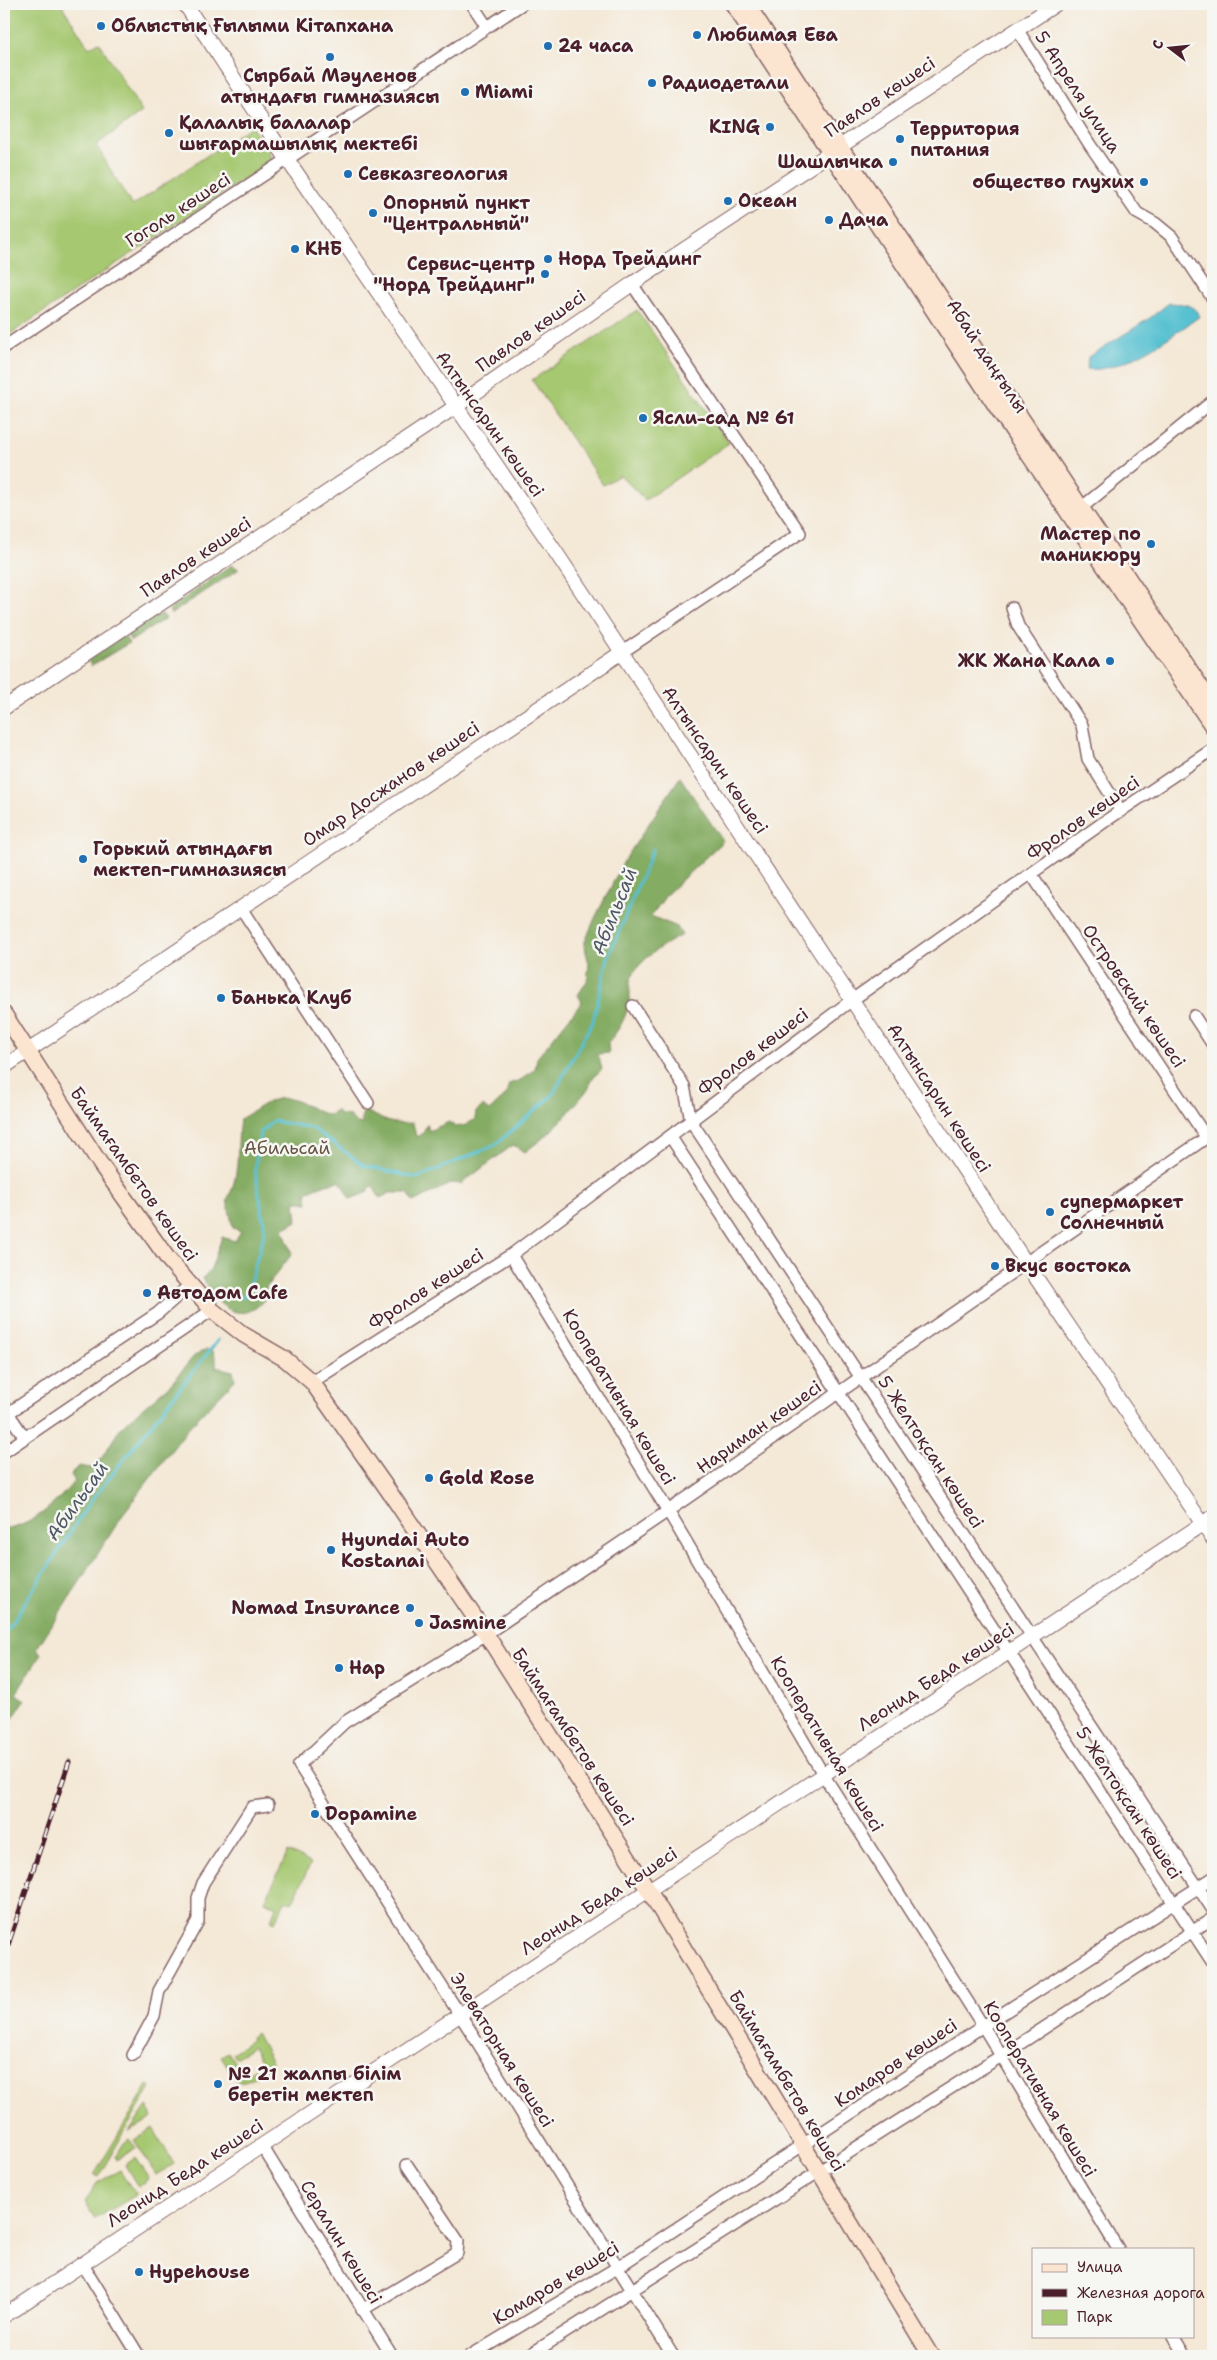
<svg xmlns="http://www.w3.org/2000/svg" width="1217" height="2360" font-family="'Shantell Sans',sans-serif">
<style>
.green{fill:#a6c871;stroke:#78744e}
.forest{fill:#84ac63;stroke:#676647}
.water{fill:#55c0d0;stroke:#50707e}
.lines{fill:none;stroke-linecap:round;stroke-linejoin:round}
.stream{stroke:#55c0d0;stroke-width:3}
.minor-casing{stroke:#866567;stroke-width:14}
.tertiary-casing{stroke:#866567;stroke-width:16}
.secondary-casing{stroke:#866567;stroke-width:18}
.minor{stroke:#fff;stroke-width:11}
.tertiary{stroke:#fff;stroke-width:14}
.secondary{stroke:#fce5d0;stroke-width:15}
.rail-casing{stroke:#4a1f2b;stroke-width:5}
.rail{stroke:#f6f6f2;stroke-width:3;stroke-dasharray:9;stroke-linecap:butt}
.poi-dot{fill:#1f6fb2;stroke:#f6f6f2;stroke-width:2}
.labels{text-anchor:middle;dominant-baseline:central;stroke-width:5;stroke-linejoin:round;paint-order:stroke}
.poi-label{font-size:18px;font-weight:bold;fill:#4a1f2b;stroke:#f6f6f2;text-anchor:start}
.street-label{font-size:18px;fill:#4a1f2b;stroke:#f6f6f2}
.park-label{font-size:18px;fill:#665240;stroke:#f6f6f2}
.water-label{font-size:19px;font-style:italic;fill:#4e5765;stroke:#f6f6f2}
</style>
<rect width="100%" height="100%" fill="#f6f6f2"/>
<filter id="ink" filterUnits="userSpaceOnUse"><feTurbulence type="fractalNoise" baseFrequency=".02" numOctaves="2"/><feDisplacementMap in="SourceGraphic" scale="10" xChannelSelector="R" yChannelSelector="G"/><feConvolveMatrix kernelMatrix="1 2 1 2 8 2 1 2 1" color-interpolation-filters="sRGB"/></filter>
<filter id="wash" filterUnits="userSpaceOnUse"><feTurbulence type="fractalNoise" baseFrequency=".0096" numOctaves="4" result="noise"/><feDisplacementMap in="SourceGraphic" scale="20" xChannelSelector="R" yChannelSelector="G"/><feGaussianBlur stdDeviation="1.12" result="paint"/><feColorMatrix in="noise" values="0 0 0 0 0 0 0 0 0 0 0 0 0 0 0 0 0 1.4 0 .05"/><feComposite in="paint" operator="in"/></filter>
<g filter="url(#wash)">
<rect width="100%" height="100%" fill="#f4e8d6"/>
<path class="green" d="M4 4H61L89 48 99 42 142 112 96 145 132 206 251 126 269 152 271 159 266 165 4 338Z
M637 310 729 443 645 500 620 475 603 485 532 380Z
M288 1852 311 1863 292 1903 285 1901 275 1922 271 1920 276 1907 265 1901Z
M256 2033 272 2062C267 2071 247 2084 237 2081L221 2056 228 2052 243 2076 263 2064 253 2047 235 2058 232 2053 252 2040 251 2037Z
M148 2085 151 2087 98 2177 94 2175Z
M147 2106 152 2118 129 2132Z
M153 2128 174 2164 156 2175 134 2140Z
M129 2139 136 2148 116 2160 115 2157 124 2143Z
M135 2158 149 2179 138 2187 125 2165Z
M120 2170 136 2195 95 2219 85 2202 97 2183Z"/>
<path class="forest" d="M232 565 239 569 171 614 169 610 172 607Z
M162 614 166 618 131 641 127 635 157 615Z
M124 636 129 643 91 666 88 660Z
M680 777 723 841 667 894 651 916 677 927 682 935C665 943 634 963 630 982 629 985 630 990 630 994 628 1015 621 1027 608 1043L609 1053 598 1054 602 1069 591 1080 589 1088 563 1119 547 1135 525 1152 513 1145 461 1184 452 1183 413 1202 408 1193H390L380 1198 372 1185 366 1193 350 1199 340 1181 326 1184 306 1192 308 1203 295 1201 297 1221 283 1229 292 1254 266 1287 267 1296C244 1329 215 1307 203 1278L211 1269 222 1237 235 1241 241 1231 233 1228 227 1200C241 1175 236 1147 240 1119 266 1105 275 1089 305 1105 315 1109 320 1114 331 1115L335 1110 341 1115 350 1116 354 1122 362 1124V1114L365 1111C387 1120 386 1125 413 1123L416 1137 423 1133 427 1124 429 1131 449 1122 456 1127 466 1125 475 1119 476 1112 483 1106 489 1111 506 1095 509 1084 522 1079 535 1069 537 1058 582 1002 578 995 587 981 589 964 584 944 595 918 624 861Z
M212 1349 216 1359V1367L233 1371 235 1380 190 1426 126 1510 37 1648 41 1654 16 1694 25 1700 4 1732V1526L8 1529C36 1524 57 1501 75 1481L71 1475 78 1466 91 1468 101 1459 121 1427 171 1384 193 1357 201 1351Z"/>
<path class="water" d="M1169 303C1183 304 1192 303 1200 316 1175 334 1119 374 1087 369L1088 357 1150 318Z"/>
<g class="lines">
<path class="stream" d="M243 1298 249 1286 265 1231 255 1169 260 1133 273 1121 312 1128 365 1166 417 1178 495 1145 552 1096 593 1021 608 958 653 849
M4 1635 88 1505 218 1340"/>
</g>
</g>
<g filter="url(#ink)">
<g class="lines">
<g class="minor-casing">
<path id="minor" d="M472 4 487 27
M1017 29 1090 145 1137 213 1155 223 1172 237 1213 299
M4 347 522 4
M1081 508 1213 401
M1012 608 1018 626 1082 725 1088 759 1121 811
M621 653 800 533 632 284
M1032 875 1206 1137
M241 908 368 1103
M633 1006 684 1086 691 1121 1213 1910
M1194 1016 1213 1045
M670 1136 1213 1963
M511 1255 668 1511 823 1774 983 2026 1118 2249
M312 1382 511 1255 852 1000 1104 822 1213 749
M4 1407 25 1438
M4 1416 158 1313 190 1285
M4 1452 212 1310
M133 2055 154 2016 159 1991 198 1921V1898L203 1883 252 1807 268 1805
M262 2146 392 2356
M82 2263 139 2356
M362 2310 457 2253 458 2241 407 2165
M1173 2336 1185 2356
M470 2356 618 2267 983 2026 1213 1878
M528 2356 1001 2056 1213 1918
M673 2356 473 2035 299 1765 345 1722 486 1634 668 1511 1213 1133"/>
</g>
<g class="tertiary-casing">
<path id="tertiary" d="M185 4 287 159 557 554 1026 1263 1213 1539
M4 708 455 407 632 284 1056 4
M4 1067 621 653
M4 2316 1213 1517"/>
</g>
<g class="secondary-casing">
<path id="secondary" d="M733 4 998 409 1213 727
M747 4 840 147 1213 705
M4 1014 101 1165 168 1259 212 1310 244 1335 285 1359 312 1382 388 1490 486 1634 649 1891 931 2356"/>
</g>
<use href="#minor" class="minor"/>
<use href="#tertiary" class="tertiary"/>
<use href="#secondary" class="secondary"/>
<g class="rail-casing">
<path id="rail" d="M4 1957 69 1762"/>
</g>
<use href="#rail" class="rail"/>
</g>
</g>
<g class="poi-dot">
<circle cx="101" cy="26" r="5"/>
<circle cx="697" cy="35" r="5"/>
<circle cx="548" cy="46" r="5"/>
<circle cx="330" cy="57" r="5"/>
<circle cx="652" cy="83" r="5"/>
<circle cx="465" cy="92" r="5"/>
<circle cx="770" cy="127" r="5"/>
<circle cx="169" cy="133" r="5"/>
<circle cx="900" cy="139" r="5"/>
<circle cx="893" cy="162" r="5"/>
<circle cx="348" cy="174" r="5"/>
<circle cx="1144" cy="182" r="5"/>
<circle cx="728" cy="201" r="5"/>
<circle cx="373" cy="213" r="5"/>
<circle cx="829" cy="220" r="5"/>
<circle cx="295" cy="249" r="5"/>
<circle cx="548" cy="259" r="5"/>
<circle cx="545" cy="274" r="5"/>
<circle cx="643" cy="418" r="5"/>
<circle cx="1151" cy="544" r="5"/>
<circle cx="1110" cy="661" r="5"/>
<circle cx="83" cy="859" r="5"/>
<circle cx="221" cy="998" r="5"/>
<circle cx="1050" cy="1212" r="5"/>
<circle cx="995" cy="1266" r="5"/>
<circle cx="147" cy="1293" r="5"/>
<circle cx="429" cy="1478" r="5"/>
<circle cx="331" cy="1550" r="5"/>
<circle cx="410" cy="1608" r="5"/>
<circle cx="419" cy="1623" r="5"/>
<circle cx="339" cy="1668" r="5"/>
<circle cx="315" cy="1814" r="5"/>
<circle cx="218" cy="2084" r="5"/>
<circle cx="139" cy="2272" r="5"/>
</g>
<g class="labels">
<g class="poi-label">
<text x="111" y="26">Облыстық Ғылыми Кітапхана</text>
<text x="707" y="35">Любимая Ева</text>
<text x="558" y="46">24 часа</text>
<text x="330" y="76" text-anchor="middle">Сырбай Мәуленов<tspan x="330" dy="21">атындағы гимназиясы</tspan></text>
<text x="662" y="83">Радиодетали</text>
<text x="475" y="92">Miami</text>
<text x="179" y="123">Қалалық балалар<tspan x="179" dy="21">шығармашылық мектебі</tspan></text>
<text x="760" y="127" text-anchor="end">KING</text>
<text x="910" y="129">Территория<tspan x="910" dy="21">питания</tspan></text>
<text x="883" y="162" text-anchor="end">Шашлычка</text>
<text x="358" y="174">Севказгеология</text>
<text x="1134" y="182" text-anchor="end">общество глухих</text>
<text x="738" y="201">Океан</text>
<text x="383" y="203">Опорный пункт<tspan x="383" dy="21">"Центральный"</tspan></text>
<text x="839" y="220">Дача</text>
<text x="305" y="249">КНБ</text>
<text x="558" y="259">Норд Трейдинг</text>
<text x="535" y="264" text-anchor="end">Сервис-центр<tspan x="535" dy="21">"Норд Трейдинг"</tspan></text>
<text x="653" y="418">Ясли-сад № 61</text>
<text x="1141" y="534" text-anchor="end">Мастер по<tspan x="1141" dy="21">маникюру</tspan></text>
<text x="1100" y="661" text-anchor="end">ЖК Жана Кала</text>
<text x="93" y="849">Горький атындағы<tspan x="93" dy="21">мектеп-гимназиясы</tspan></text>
<text x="231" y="998">Банька Клуб</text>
<text x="1060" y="1202">супермаркет<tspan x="1060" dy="21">Солнечный</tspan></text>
<text x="1005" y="1266">Вкус востока</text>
<text x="157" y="1293">Автодом Cafe</text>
<text x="439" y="1478">Gold Rose</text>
<text x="341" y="1540">Hyundai Auto<tspan x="341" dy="21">Kostanai</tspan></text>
<text x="400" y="1608" text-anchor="end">Nomad Insurance</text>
<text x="429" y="1623">Jasmine</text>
<text x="349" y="1668">Нар</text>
<text x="325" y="1814">Dopamine</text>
<text x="228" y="2074">№ 21 жалпы білім<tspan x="228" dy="21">беретін мектеп</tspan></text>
<text x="149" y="2272">Hypehouse</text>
</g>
<g class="street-label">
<text transform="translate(1078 92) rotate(57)">5 Апреля улица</text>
<text transform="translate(880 97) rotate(-34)">Павлов көшесі</text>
<text transform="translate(178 210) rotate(-33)">Гоголь көшесі</text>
<text transform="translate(531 331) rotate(-35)">Павлов көшесі</text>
<text transform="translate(987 356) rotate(57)">Абай даңғылы</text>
<text transform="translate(490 424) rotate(55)">Алтынсарин көшесі</text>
<text transform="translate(196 557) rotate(-34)">Павлов көшесі</text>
<text transform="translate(715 760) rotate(56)">Алтынсарин көшесі</text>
<text transform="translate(391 784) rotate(-34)">Омар Досжанов көшесі</text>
<text transform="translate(1083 818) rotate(-35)">Фролов көшесі</text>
<text transform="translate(1134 996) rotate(56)">Островский көшесі</text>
<text transform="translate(753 1052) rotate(-37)">Фролов көшесі</text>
<text transform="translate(939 1098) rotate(57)">Алтынсарин көшесі</text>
<text transform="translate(134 1174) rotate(55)">Баймағамбетов көшесі</text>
<text transform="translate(426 1289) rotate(-33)">Фролов көшесі</text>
<text transform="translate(619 1397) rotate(59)">Кооперативная көшесі</text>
<text transform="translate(759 1427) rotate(-35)">Нариман көшесі</text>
<text transform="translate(931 1452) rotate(57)">5 Желтоқсан көшесі</text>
<text transform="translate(936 1677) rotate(-33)">Леонид Беда көшесі</text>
<text transform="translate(573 1737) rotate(57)">Баймағамбетов көшесі</text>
<text transform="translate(827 1744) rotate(59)">Кооперативная көшесі</text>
<text transform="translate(1129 1803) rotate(57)">5 Желтоқсан көшесі</text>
<text transform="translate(599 1901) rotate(-33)">Леонид Беда көшесі</text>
<text transform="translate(502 2050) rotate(58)">Элеваторная көшесі</text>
<text transform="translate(896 2063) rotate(-34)">Комаров көшесі</text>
<text transform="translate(787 2081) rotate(59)">Баймағамбетов көшесі</text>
<text transform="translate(1040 2089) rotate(59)">Кооперативная көшесі</text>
<text transform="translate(185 2173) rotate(-33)">Леонид Беда көшесі</text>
<text transform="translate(341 2242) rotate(59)">Сералин көшесі</text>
<text transform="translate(556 2283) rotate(-31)">Комаров көшесі</text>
</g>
<g class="park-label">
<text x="287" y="1148">Абильсай</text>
</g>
<g class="water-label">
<text transform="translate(614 911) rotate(-68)">Абильсай</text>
<text transform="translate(77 1501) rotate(-54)">Абильсай</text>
</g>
</g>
<rect width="1217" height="2360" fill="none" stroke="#f6f6f2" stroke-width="20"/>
<rect x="1032" y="2248" width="162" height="90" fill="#f6f6f2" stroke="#b1a0a2"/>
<rect x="1042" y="2264" width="25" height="8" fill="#fce5d0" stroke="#b1a0a2"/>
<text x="1077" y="2272" font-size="15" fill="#4a1f2b">Улица</text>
<rect x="1042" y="2289" width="25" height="8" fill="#4a1f2b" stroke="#b1a0a2"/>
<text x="1077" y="2298" font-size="15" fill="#4a1f2b">Железная дорога</text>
<rect x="1042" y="2310" width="25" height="15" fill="#a6c871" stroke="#b1a0a2"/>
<text x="1077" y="2322" font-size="15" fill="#4a1f2b">Парк</text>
<g transform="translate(1170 48) rotate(286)" stroke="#f6f6f2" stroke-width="4" paint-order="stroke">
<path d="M0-4L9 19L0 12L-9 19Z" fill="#4a1f2b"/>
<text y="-8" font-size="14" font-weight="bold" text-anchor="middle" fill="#4a1f2b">С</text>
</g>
</svg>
